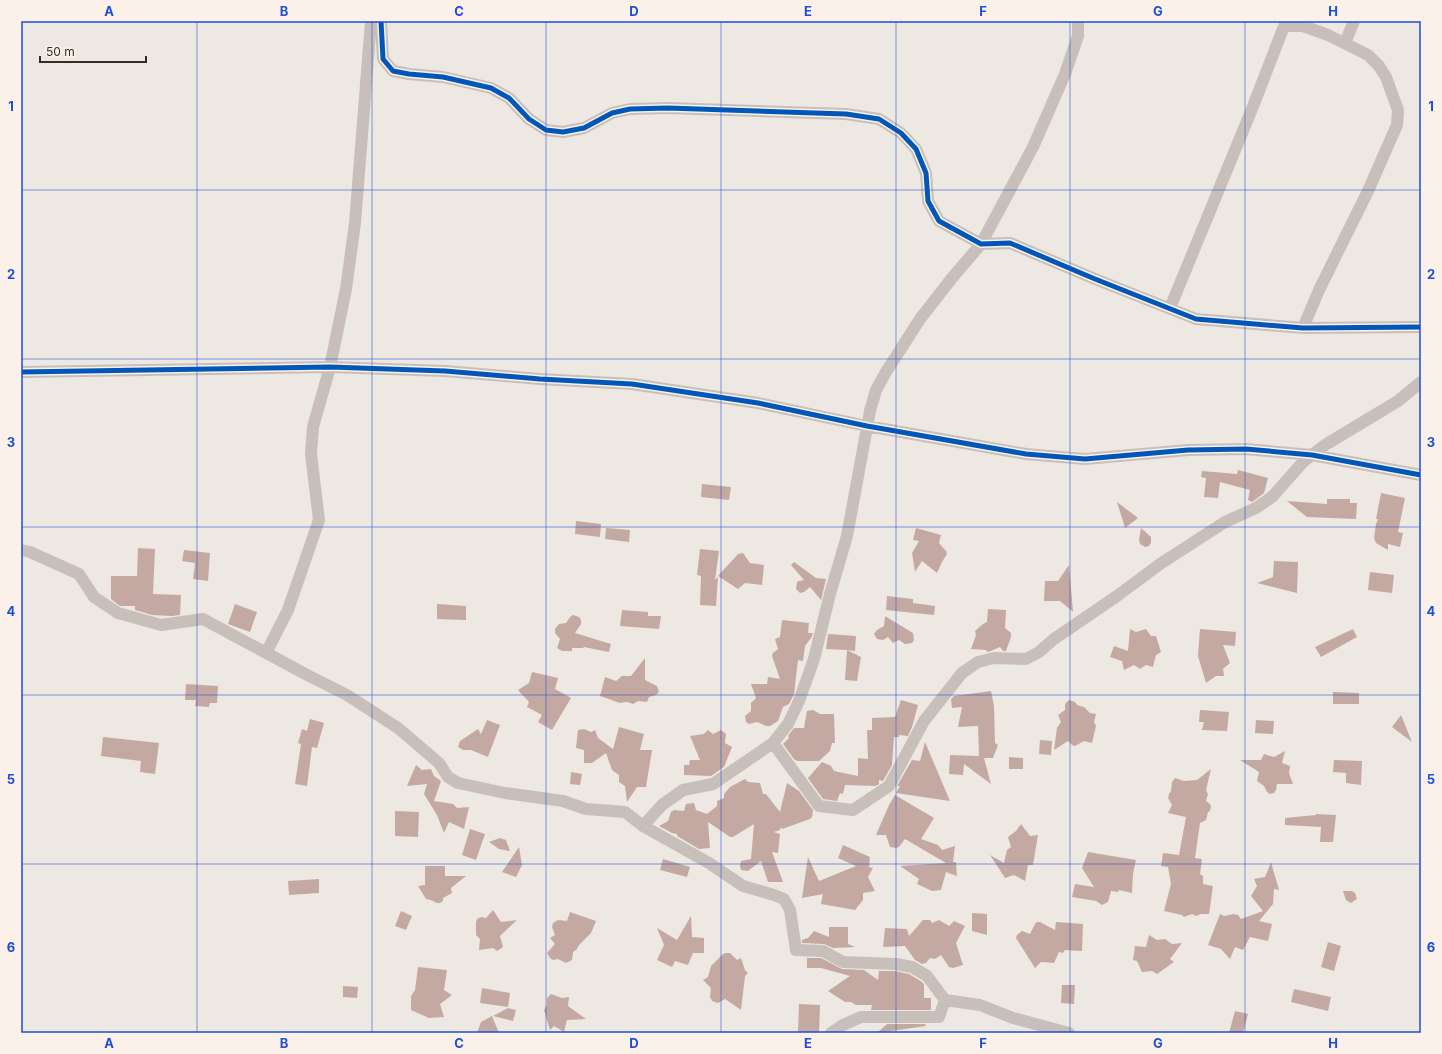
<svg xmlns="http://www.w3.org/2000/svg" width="1442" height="1054" font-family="Inter,sans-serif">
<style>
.building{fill:#c4a9a2}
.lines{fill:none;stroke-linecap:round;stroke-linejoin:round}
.minor{stroke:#c8bfba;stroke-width:12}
.cycleway-casing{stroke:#fbf1e9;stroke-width:8}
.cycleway{stroke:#0057b8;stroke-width:5}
.grid{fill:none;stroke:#1d4ed8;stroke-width:1;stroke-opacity:0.55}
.neatline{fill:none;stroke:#1d4ed8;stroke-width:1.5}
.grid-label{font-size:13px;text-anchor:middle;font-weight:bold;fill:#1d4ed8}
</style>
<rect width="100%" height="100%" fill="#eee8e2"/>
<path class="building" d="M1238 470 1268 478 1264 493 1252 502 1248 500 1250 490 1220 482 1218 498 1204 497 1206 478 1201 477 1202 471 1237 474Z
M702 484 731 487 729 500 701 497Z
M1381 493 1405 498 1398 532 1403 533 1400 547 1388 544V550L1376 543 1374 538 1376 524 1378 519H1376Z
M1327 499H1350V503H1357L1356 519 1307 517 1287 501 1327 504Z
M1117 502 1138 518 1125 528Z
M576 521 601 524 600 537 575 534Z
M606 528 630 530 629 542 605 539Z
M916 528 941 535 939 543 946 551 947 554 942 562 937 573 922 561 915 572 912 553 919 541 913 540Z
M1141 528 1151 537V543L1149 546 1145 547 1140 544 1139 540Z
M138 548 155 549 153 594 181 595 180 615 172 616 152 615 135 610V606H120L111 599V576H137Z
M700 549 719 551 715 580 718 577 716 606 700 605 701 576 697 575Z
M184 550 210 553 208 581 193 579 195 563 182 561Z
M743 553 750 563 764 565 762 585 745 583 738 589 718 576 738 554Z
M1274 561 1298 562 1297 593 1257 583 1273 577Z
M794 562 816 578 826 579 821 600 810 587 804 592 800 593 796 589 797 582 799 581 804 580 791 565Z
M1069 565 1073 612 1060 601H1044L1045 581H1058Z
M1370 572 1394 575 1392 593 1368 590Z
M887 596 913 599V603L935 606 934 615 886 610Z
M235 604 257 612 250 632 228 624Z
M437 604 466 606V620L437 619Z
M988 609 1006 610 1005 628 1011 633V637L1006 651H1003L1000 647 988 652 986 650 971 649 976 635 975 631 983 624 987 622Z
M622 610 648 612V616H661L659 629 620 626Z
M573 615 579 617 581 620V624L575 633 611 644 609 652 584 647 583 648H572V651H562L557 648 560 639 555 633V629L559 624 566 623 570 617Z
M885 616 913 633 914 640 912 643 905 644 899 640 893 643 888 637 883 640 877 639 874 634 877 630 884 626Z
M782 620 809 623 808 633H813L811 638 805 646 803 661 798 660 794 694 789 704 783 707 778 721 770 726H766L757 722 749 724 746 722 745 716 751 711V703L756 698 751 684H767L768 677 780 679 772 656 773 653 778 649 775 639 780 637Z
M1130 629 1136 632 1146 629 1151 636H1156L1161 652 1156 655 1153 667 1146 665 1140 669 1134 665 1124 670 1122 661 1110 657 1114 646 1128 651Z
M1200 629 1236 632 1235 646 1223 645 1230 663 1223 669 1224 676H1216L1206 683 1198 656Z
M1353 629 1357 637 1321 657 1315 647Z
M828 634 856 636 855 651 847 650 861 657 857 681 845 680 847 650 826 649Z
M645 658V680L657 686 659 692 656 695 649 697 647 702 638 701 633 704 627 702 620 703 600 696 605 677 616 681 622 676H631Z
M532 672 558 678 555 689 571 698 552 730 538 722 542 715 527 707 529 702 518 690 529 683Z
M186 684 218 686 217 703H210L209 707 195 706 196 700H185Z
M991 691 994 706 995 743 998 745 993 758H984L991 784 964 764 963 775 949 774 950 755 979 756 978 726 958 727 962 707 952 708 951 699 954 696Z
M1333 692 1359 693V704H1333Z
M901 700 918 705 912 727 908 736 899 735V737H894L892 765 883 781 879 780V784L876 786 845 785 843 794 840 793 837 801 823 799 808 778 822 762 831 766 834 771 858 776V758L868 759 867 730H872V718L895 717Z
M1069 700 1075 702 1077 705 1084 707 1090 713 1096 714 1094 722 1096 726 1092 743 1084 741 1075 746 1072 745 1068 741 1054 750 1057 728 1061 722 1058 715 1065 710V704Z
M813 710 820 714H834L835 743H832L830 751 819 761H797L794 759 783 744 789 738 788 736 794 728H804L807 711Z
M1200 710 1229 712 1227 731 1202 730 1204 722H1199Z
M1401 715 1412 742 1392 727Z
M310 719 324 723 317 748 312 747 307 786 295 784 301 744 298 743 302 729 307 731Z
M487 720 500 725 488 757 471 750H463L458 747 460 741 478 729 481 734Z
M1256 720 1274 721 1273 734 1255 733Z
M619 727 644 734 640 750H652L646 787H637L627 802 625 786 619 782V775L612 770 606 753 592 763H584V750L576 748 578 730 584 729 591 732 595 730 598 738 613 749Z
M708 730 713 734 721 730 726 734 725 743 732 747 724 767 711 776 684 775V765H689L690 760H700L690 736 704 734Z
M103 737 159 743 155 774 140 772 141 761 101 756Z
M1040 740 1052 741 1051 755 1039 754Z
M925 742 950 801 896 793 900 786H897L912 760 920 761Z
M1285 751 1282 763 1290 766 1289 773 1293 784H1277L1276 790 1274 793 1270 794 1267 792 1264 786 1257 781 1259 772 1240 760H1261L1264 754 1274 757Z
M1009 757 1023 758V769H1009Z
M1334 760 1362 761 1361 785 1346 783V773L1333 772Z
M416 765 422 770 431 769 434 776 441 781 434 801 453 804 457 808 469 807 464 829 449 822 444 833 437 815 424 794 427 784 407 786Z
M1211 769 1206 790 1208 794 1206 801 1210 804 1211 807 1210 811 1208 812 1206 820 1200 823 1195 858 1202 859 1200 874 1203 876V884L1213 886 1209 914H1201L1196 916 1192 914 1184 917 1182 915 1164 911 1171 884 1168 867 1161 866 1163 853 1179 855 1186 817 1168 813 1172 805 1168 798 1169 794 1171 791 1172 782 1175 778 1184 781 1197 780Z
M571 772 582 774 580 785 570 784Z
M745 779 748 782 760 783 763 794H766L780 812 787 783 799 791 813 810 812 817 810 819 782 829 781 827 780 830 774 832 780 834 778 853 772 852 783 882H768L761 861 748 871 741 870 740 866 741 861 751 859 754 824 733 837H730L708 822 710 848 699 849 677 836V834L672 833 659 826 668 821 671 812 674 810 684 811 686 804 694 803 696 810 707 814 717 806V801L724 798V794L730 787Z
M895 795 934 818 921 839 938 845 942 850 955 846 953 862H956L957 876 946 872 941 890 932 891 917 884 919 879 900 866 946 863 905 839 899 847 896 848 890 847 886 835H876L889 805Z
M395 811 419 812 418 837 395 836Z
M1316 814 1336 815 1333 842H1320L1321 827 1285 825V818L1316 815Z
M1021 824 1030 836 1038 835 1033 865H1028L1025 881 1014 875 1005 878 990 855 1004 863 1007 850 1011 847 1008 837 1016 831Z
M470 829 485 834 476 860 462 855Z
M500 838 506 840 510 851 499 849 489 842Z
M843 845 870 857 869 867 873 868 868 877 875 891 863 893V900L855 910 821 904 823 894 802 898 808 857 819 881 856 866 838 858Z
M519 847 522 865 516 877 502 872Z
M1088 852 1136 860 1133 874 1132 893 1119 890 1118 892 1111 891 1108 902 1102 905 1096 901 1072 897 1075 884 1094 887 1082 868Z
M663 859 690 867 687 877 660 870Z
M1271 862 1279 890 1274 889 1273 904 1259 921 1272 924 1268 941 1250 937 1243 950 1235 947 1230 959 1221 949 1208 945 1220 914 1224 916 1234 914 1238 915 1241 919 1263 911 1251 896 1257 886 1254 879 1265 877Z
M425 866H445V876H466L451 888 452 893 443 898V901L440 903H437L431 900 426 899 418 886 425 885Z
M319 879V893L289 895 288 881Z
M1343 891H1352L1355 893 1357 899 1351 903 1346 900Z
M493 910 501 922 517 920 500 936 503 947 497 951 493 948 479 950 480 939 476 935V922L477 919 481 917 486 918Z
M401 911 412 916 406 930 395 926Z
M570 912 596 921 591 933 579 945 577 949 573 952 572 960 566 963 558 959 553 960 550 958 547 953 555 944 550 938 555 935 552 927 553 923 558 920 567 921Z
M972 913 987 914V935L972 931Z
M691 916 692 937 704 938V953H693L688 965 675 961 672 967 657 960 664 945 657 928 677 940Z
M923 920H930L932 923 939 920 949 926 954 921 965 926 956 943 963 965 953 968 949 967 941 955 935 959 930 958 926 963 922 964 915 960 905 946 883 947 885 928 907 929 909 936Z
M1037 922H1040L1055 930 1056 922 1083 924 1082 951 1065 950 1063 953 1059 952 1054 963 1041 962 1035 968 1016 938 1017 935 1022 931 1030 934 1035 924Z
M829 927H848V944L855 947 833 948 824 944 802 943V940L808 938 814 931 829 937Z
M1149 935 1157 940 1165 939 1172 944 1182 943 1170 959 1174 962 1157 974 1152 971 1142 972 1137 961 1133 960 1135 946 1146 947Z
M1328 942 1341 946 1334 971 1321 967Z
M726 953H730L737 960 741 958 745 970 748 973 745 976 741 1010 725 999 718 1003 712 1001 710 997 711 988 703 980 708 977 711 966 723 954Z
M807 958H821L842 969 864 970 878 980 879 971H895L909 974 922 982 924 984V998H931V1010H871L872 1005H856L851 1002H845L828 991 850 976 821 968H807Z
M418 967 447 970 444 990 452 995 440 1004 444 1017 429 1018 411 1010V996L415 990Z
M1062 985H1075L1074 1004 1061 1003Z
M343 986 358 987 357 998 343 997Z
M482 988 510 993 508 1007 480 1003Z
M1294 989 1331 997 1328 1011 1291 1002Z
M551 994 562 998 569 997 568 1006 586 1019 567 1020 564 1032 554 1026 550 1030 544 1010 547 1005V998Z
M799 1004 820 1005 819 1033H798Z
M508 1008 516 1010 513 1021 493 1016Z
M1235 1011 1248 1014 1243 1033H1229Z
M492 1016 499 1033H477L481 1022Z
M887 1024H925L926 1026 877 1033Z"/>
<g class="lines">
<path class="minor" d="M381 21 383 59 393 71 409 74 443 77 491 88 509 98 529 119 546 130 563 132 584 128 612 113 630 109 668 108 846 114 879 119 901 133 916 149 926 173 928 201 939 221 981 244 1010 243 1095 279 1196 319 1303 328 1421 327
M1284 26H1303L1328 35 1368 55 1379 66 1386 77 1398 110 1397 125 1368 191 1319 290 1303 328
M1345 43 1354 21
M1170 308 1252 109 1286 21
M21 372 330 367 445 371 540 379 632 384 758 403 867 426 1026 454 1085 459 1188 450 1246 449 1312 455 1421 475
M21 550 30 552 79 574 94 597 118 613 161 625 203 619 311 677 347 695 398 728 439 763 448 777 458 783 505 793 563 801 586 809 625 812 643 826 709 863 743 886 774 895 784 899 790 910 796 950 823 951 843 962 896 964 912 967 927 976 945 1000
M266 653 288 610 319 520 311 454 313 427 330 367 346 289 355 223 371 21
M773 743 819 806 853 810 889 786 924 721 962 673 978 662 994 658 1026 659 1039 652 1054 639 1117 596 1160 564 1225 522 1256 508 1272 497 1303 462 1325 445 1398 401 1421 382
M643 826 662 805 683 790 713 784 773 743 788 724 799 701 814 659 830 594 847 536 870 411 876 390 886 372 920 319 952 278 981 244 1033 147 1065 74 1078 36V21
M831 1033 843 1025 861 1017H939L945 1000 980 1005 1013 1018 1069 1033"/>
<g class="cycleway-casing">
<path id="cycleway" d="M381 21 383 59 393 71 409 74 443 77 491 88 509 98 529 119 546 130 563 132 584 128 612 113 630 109 668 108 846 114 879 119 901 133 916 149 926 173 928 201 939 221 981 244 1010 243 1095 279 1196 319 1303 328 1421 327
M21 372 330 367 445 371 540 379 632 384 758 403 867 426 1026 454 1085 459 1188 450 1246 449 1312 455 1421 475"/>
</g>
<use href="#cycleway" class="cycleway"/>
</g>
<path class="grid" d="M197 21V1033M372 21V1033M546 21V1033M721 21V1033M896 21V1033M1070 21V1033M1245 21V1033M21 190H1421M21 359H1421M21 527H1421M21 695H1421M21 864H1421"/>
<rect width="1442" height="1054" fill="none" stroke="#fbf1e9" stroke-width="44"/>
<path d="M40 56v6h106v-6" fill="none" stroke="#392c28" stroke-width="2"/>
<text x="46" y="56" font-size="12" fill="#392c28" stroke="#fbf1e9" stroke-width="3" paint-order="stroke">50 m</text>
<rect x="22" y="22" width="1398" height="1010" class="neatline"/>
<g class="grid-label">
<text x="109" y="16">A</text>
<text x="284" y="16">B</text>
<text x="459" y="16">C</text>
<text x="634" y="16">D</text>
<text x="808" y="16">E</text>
<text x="983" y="16">F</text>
<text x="1158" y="16">G</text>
<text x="1333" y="16">H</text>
<text x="11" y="111">1</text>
<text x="1431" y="111">1</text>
<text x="11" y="279">2</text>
<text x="1431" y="279">2</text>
<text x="11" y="447">3</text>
<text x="1431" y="447">3</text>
<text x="11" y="616">4</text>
<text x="1431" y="616">4</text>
<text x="11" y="784">5</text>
<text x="1431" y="784">5</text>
<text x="11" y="952">6</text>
<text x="1431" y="952">6</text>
<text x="109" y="1048">A</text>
<text x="284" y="1048">B</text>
<text x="459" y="1048">C</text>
<text x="634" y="1048">D</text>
<text x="808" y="1048">E</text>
<text x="983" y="1048">F</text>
<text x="1158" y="1048">G</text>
<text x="1333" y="1048">H</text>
</g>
</svg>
